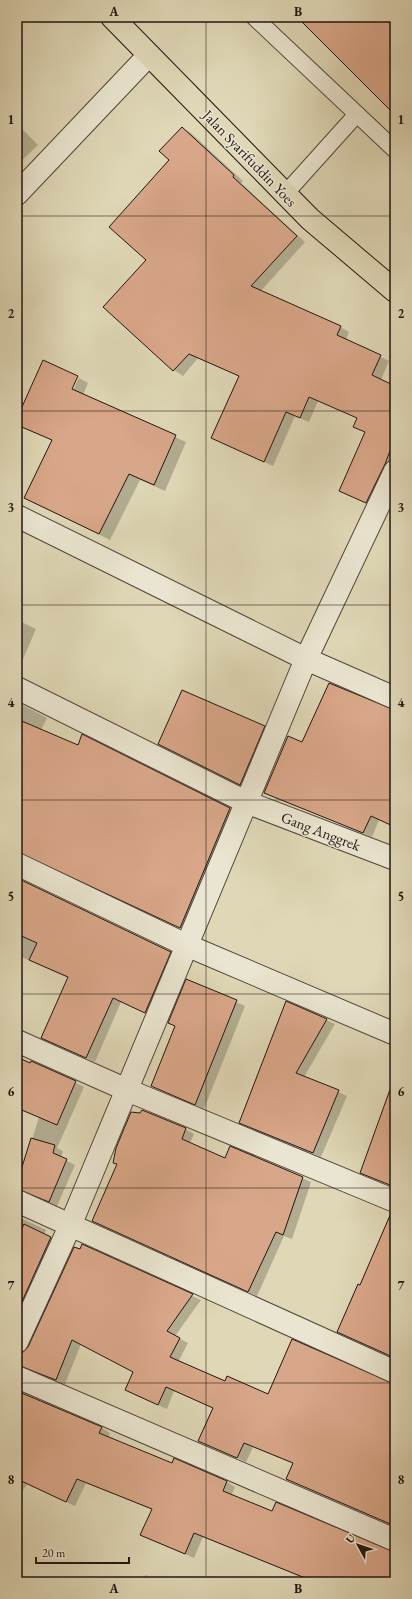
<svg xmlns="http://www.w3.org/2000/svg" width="412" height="1599" font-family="'EB Garamond',serif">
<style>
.shadow{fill:#0003}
.building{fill:#d8a688;stroke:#211511}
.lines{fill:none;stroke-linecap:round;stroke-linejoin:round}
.service-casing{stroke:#50463a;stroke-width:18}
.minor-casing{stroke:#50463a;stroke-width:24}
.trunk-casing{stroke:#211511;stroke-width:24}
.service{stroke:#eae5d0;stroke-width:16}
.minor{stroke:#eae5d0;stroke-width:22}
.trunk{stroke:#dfd7b6;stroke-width:22}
.grid{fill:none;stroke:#211511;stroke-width:1;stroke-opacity:0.55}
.labels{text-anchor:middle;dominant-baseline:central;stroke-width:3;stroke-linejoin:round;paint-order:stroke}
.street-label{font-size:15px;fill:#211511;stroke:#eae5d0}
.neatline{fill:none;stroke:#211511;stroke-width:1.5}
.grid-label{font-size:13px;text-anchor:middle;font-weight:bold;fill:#211511}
</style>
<rect width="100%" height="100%" fill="#dfd7b6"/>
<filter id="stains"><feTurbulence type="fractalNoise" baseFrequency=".005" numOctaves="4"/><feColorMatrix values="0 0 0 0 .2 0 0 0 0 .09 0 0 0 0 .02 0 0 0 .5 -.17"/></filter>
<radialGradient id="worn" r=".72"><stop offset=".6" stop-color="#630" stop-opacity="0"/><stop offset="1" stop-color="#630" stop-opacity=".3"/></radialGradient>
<path class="shadow" d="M17 124 38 145 17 165Z
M182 128 191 133 243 181 241 183 305 242 260 292 340 327 349 332 346 340 389 361 381 380 395 387V463L375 507 340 490 366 433 358 418 318 401 309 422 295 416 273 466 212 438 240 376 198 358 183 376 174 370 104 307 147 260 171 160Z
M79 378 88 383 83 395 186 442 165 491 140 480 110 540 25 498 53 441 17 424V420L70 394H71Z
M17 620 36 629 17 673Z
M17 702 47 718 41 730 78 746 83 736 238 814 189 932 32 857 17 860Z
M395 711V827L379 820 372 837 265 792 303 744Z
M264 727 275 733 251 791 160 744Z
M17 879 179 957 154 1017 121 1002 95 1062 61 1046 68 978 17 955Z
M187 981 245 1006 204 1109 152 1086 176 1026Z
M395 992V1003L391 1000Z
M286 1002 335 1024 304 1077 347 1096 321 1157 240 1122Z
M53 1072 84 1087 57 1148 63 1151 61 1158 75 1165 57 1206 17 1188Z
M395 1116V1188L361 1172Z
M185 1129 194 1134 190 1143 225 1159 230 1147 311 1182 292 1239 284 1236 257 1296 93 1221 118 1164 114 1163Z
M17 1216 46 1230 44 1235 59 1242 17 1335Z
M395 1217V1358L338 1332Z
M83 1246 201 1300 175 1336 188 1343 178 1362 225 1383 268 1395 395 1385V1527L287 1479 294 1464 253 1447 246 1462 199 1441 214 1408 174 1391 167 1409 135 1395 126 1390 134 1372 81 1344 65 1384 25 1369 17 1373V1355L24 1353 29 1348Z
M17 1392 102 1428 110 1433 108 1438 172 1465 175 1460 227 1482 235 1487 231 1496 272 1513 395 1553V1582H314L203 1537 194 1558 141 1535 153 1510 86 1483 75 1506 27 1484 17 1499Z
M146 1575 157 1581 158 1582H139Z"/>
<path class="building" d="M297 17H395V115Z
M182 127 234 175 233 177 297 236 251 286 341 326 337 335 381 355 372 375 395 386V438L385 464 366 503 339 491 365 432 353 427 357 418 309 397 300 418 286 412 264 462 211 438 239 376 189 354 173 371 103 307 146 260 109 227 169 160 159 151Z
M43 360 78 376 72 389 176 435 154 485 129 474 99 534 24 498 52 440 17 425V418Z
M329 683 395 710V827L371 816 363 833 264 793 288 736 302 742Z
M182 690 265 726 240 785 158 744Z
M17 719 78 745 82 734 230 808 180 928 17 852Z
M17 878 171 952 145 1013 113 998 86 1058 41 1038 68 977 29 960 37 943 17 934Z
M186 979 237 1000 195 1105 151 1086 175 1026 168 1023Z
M286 1001 327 1019 296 1073 339 1090 313 1153 239 1123Z
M17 1057 30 1063 31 1061 76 1081 57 1125 17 1108Z
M392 1084 395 1085V1187L360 1173Z
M142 1110 186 1128 182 1139 225 1158 230 1146 303 1177 283 1235 276 1232 248 1292 92 1221 117 1164 113 1163 116 1148 131 1112 140 1113Z
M31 1138 55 1145 53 1153 67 1159 49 1202 17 1189V1183Z
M391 1213H395V1358L337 1332 358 1284 360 1285Z
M24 1224 51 1237 20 1306 17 1305V1239Z
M82 1244 193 1294 167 1331 180 1338 170 1357 225 1381 227 1376 268 1394 292 1339 395 1384V1526L286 1479 293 1463 244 1443 237 1458 198 1441 213 1408 166 1387 158 1405 125 1390 133 1372 72 1340 56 1380 17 1365 20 1354 28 1347 74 1247 80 1249Z
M17 1391 102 1427 99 1433 172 1463 174 1458 227 1481 223 1491 272 1511 276 1502 395 1552V1582H315L194 1533 185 1554 140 1535 152 1509 77 1479 66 1502 17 1479Z"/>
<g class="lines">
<g class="service-casing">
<path id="service" d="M254 17 395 150
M285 194 357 114"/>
</g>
<g class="minor-casing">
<path id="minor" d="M17 194 149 55
M17 516 306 659 395 698
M17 688 246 802 395 859
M17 864 186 945 395 1034
M17 1041 127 1090 395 1201
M17 1201 395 1372
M17 1342 70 1226 306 659 395 471
M17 1377 395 1540"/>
</g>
<g class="trunk-casing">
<path id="trunk" d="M112 17 310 219 395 291"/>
</g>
<use href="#service" class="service"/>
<use href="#minor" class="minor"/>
<use href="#trunk" class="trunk"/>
</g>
<path class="grid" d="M206 17V1582M17 216H395M17 411H395M17 605H395M17 800H395M17 994H395M17 1188H395M17 1383H395"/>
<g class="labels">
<g class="street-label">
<text transform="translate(250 158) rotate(46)">Jalan Syarifuddin Yoes</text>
<text transform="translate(321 831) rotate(21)">Gang Anggrek</text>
</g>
</g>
<rect width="412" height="1599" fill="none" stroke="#dfd7b6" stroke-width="44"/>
<g transform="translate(358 1545) rotate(310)" stroke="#eae5d0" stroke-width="3" paint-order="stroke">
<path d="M0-3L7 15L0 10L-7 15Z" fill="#211511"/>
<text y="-6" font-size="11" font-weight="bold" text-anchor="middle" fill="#211511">U</text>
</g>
<path d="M36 1557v6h93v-6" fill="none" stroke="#211511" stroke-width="2"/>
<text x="42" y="1557" font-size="12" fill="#211511" stroke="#eae5d0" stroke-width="3" paint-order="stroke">20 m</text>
<rect x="22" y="22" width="368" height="1555" class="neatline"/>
<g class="grid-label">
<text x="114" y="16">A</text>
<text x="298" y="16">B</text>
<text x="11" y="124">1</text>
<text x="401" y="124">1</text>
<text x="11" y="318">2</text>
<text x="401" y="318">2</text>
<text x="11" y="512">3</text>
<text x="401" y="512">3</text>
<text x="11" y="707">4</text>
<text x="401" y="707">4</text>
<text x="11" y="901">5</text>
<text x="401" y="901">5</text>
<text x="11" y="1096">6</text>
<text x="401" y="1096">6</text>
<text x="11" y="1290">7</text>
<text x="401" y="1290">7</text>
<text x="11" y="1484">8</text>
<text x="401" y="1484">8</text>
<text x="114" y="1593">A</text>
<text x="298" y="1593">B</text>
</g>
<rect width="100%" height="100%" filter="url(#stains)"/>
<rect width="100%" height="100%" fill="url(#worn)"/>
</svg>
